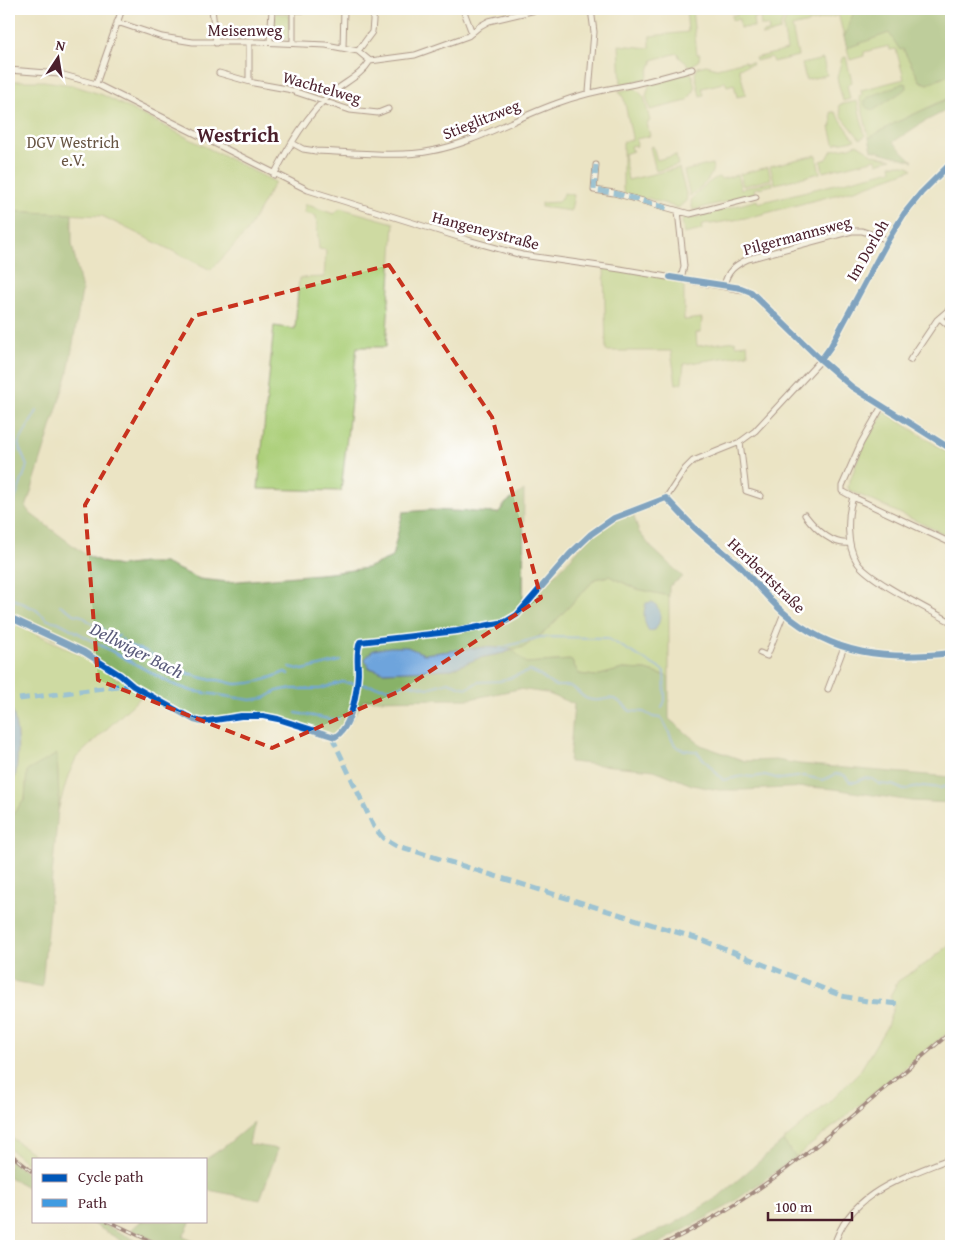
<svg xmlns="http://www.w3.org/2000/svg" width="960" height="1255" font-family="'Gentium Book Plus',serif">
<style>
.green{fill:#abcf78;stroke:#7a7752}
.forest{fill:#88b268;stroke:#69684a}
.water{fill:#6ea4dc;stroke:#5c6284}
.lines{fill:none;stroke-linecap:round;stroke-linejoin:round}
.stream{stroke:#6ea4dc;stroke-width:2}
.minor-casing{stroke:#623d42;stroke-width:7}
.minor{stroke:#fff;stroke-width:5}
.rail-casing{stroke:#4a1f2b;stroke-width:4}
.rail{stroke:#fff;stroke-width:2;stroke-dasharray:5.5;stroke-linecap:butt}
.quiet{stroke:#409be1;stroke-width:5;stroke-dasharray:10 5;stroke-linecap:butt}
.cycleway-casing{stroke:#fff;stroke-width:9}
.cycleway{stroke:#0057b8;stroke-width:6}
.marked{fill:none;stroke:#c8321e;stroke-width:4;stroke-dasharray:10 6;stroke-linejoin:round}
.labels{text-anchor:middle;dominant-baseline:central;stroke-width:5;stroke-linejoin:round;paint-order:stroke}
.street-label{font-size:16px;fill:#4a1f2b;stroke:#fff}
.park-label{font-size:16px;fill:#675442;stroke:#fff}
.water-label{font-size:18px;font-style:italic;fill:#5a5b7b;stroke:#fff}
.district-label{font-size:21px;font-weight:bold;fill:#4a1f2b;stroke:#fff}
</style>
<rect width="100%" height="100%" fill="#fff"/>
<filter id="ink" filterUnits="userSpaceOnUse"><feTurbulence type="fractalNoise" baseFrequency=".02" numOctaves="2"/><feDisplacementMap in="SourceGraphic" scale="10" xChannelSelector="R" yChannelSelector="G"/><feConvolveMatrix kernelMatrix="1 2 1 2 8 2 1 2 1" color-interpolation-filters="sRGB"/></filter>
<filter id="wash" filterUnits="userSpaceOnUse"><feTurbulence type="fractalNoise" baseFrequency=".0096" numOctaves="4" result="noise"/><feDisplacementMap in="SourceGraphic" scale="20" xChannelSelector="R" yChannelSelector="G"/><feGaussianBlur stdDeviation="1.12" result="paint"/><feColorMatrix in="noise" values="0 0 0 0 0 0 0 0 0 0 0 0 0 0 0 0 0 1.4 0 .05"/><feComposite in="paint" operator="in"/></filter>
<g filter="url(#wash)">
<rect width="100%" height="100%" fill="#ebe4c4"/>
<path class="green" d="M686 9H692L697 54H700L699 60 691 67 679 57 678 53 652 60 653 64H651L647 78 621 85 619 45 650 48V36L688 32Z
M734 9H787C787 17 780 22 780 31L762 36V33L769 32 768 26H761L760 17 753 18 754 27 740 28 739 19 732 20V15H737V12H730Z
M835 9 836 16 792 27 798 56 773 62 771 57 756 61 755 58 787 50 783 26 788 16 789 10 820 12Z
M837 9H856C850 18 849 27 844 37Z
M276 13 289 15V39L274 38 275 14Z
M889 32 903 49 920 81 928 84 951 74V97L895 123 869 138 859 96 862 95 861 90 904 79 896 49 890 50 889 46 864 52V56L850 60 847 48Z
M846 57 852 82 847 85 850 99 843 101 837 78 842 58Z
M823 59 827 75 806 80 802 64Z
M745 61 746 63 752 62 753 64 739 68 746 95 737 97 734 84 727 86 724 80 723 83 702 88 704 95 700 96 695 74 698 67 706 65 717 68Z
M689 72 692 74 695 89 687 101 650 110 646 96 650 83Z
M9 81H44L72 85 103 95 275 182 246 233 211 270 102 216 9 211Z
M635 88 644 97 650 121 647 123 650 136 636 139 637 145 636 147 635 145 630 146 631 150H634L633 151 624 154 628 180 679 168 687 197 686 201 678 208 648 198 642 200 625 194 623 189V142L632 140V137L624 99 619 91Z
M857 101 865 136 860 139 841 115 839 105Z
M831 112H835L855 140 837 143 836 145 834 143 830 127 832 126Z
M857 144 874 155 892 159 877 163 876 159 823 172 821 161 827 159 832 150 850 147Z
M653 146 657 160 676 155 678 165 656 171 650 147Z
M816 155 820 173 775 184 770 166Z
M712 164C716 176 699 189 690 196L684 171Z
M899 164 909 166 913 169 858 189 751 217 711 224 707 223 701 225 702 230 684 234 682 220 685 217 693 218 757 200 758 203 892 170 891 165Z
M768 167 771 179 743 186 740 174Z
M737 175 741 189 772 181 773 185 754 189 755 194 693 210C693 210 691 202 691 202 692 195 712 179 718 177L722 179Z
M564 193 574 195 571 211 541 207V203L558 202Z
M305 204 334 214 340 208 394 223 386 347H357L341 491 258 489 274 326 295 329 299 278 324 277 326 250 319 249 316 216 304 213Z
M604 266 681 279 684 287V320L702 318 701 332 696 333 697 346 735 341 736 345 747 344 748 354 684 364 682 383 676 384 671 351H606Z
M885 412 951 455V537L849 490 848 486 863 446Z
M609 576 637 589 669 596V677L646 670 623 669 596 676 579 674 571 660 526 663 513 650 524 647 546 631 595 579Z
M9 621 83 656 111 674 118 680 120 675 145 693 76 758 68 776 58 811 59 799 57 755 27 771 25 799 9 819V779L15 778C19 756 20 730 10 710H9Z
M951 944V1030L796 1157 783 1141 827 1104 860 1071 887 1026 894 1006 890 996 898 981 928 962Z
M9 1136 40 1159H34V1170L9 1148Z"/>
<path class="forest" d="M856 9H951V74L928 84 920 81 903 49 900 50 889 33 847 48 844 37C849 27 850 18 856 9Z
M903 83 907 84 906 89 874 110C866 109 861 105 867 98Z
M951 97V108L922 123 893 142 913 161 872 150 869 138 895 123Z
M9 211 72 214V244L82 291 68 373 26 508 31 514 86 555 102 562 119 566 143 563H164L200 579 228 582 330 573 367 568 392 557 403 512 429 510 498 513 506 503 524 490 523 609 592 535 615 519 633 514 639 532 651 547 683 577 669 586V596L637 589 609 576 595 579 546 631 524 647 513 649 485 647 424 654 407 647 365 659 369 668 384 672 452 669 479 658 504 653 513 650 526 663 571 660 579 674 596 676 623 669 646 670 669 677V719L701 745 745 761 776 760 799 764 951 777V803L911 801 834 789 809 787 743 790H719L692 785 654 770 569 762 574 704 546 693 519 689 470 699 364 700C357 711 346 730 335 737L278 719 263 716H241L202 722 194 720 145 693 120 675 84 652 9 617Z
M57 754 59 799 42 987 9 980V819L25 799 27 771Z
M254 1122 249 1144 278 1149 260 1200 208 1190 206 1193V1159L224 1147Z
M783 1141 796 1157 728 1206 658 1244 651 1246H621L672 1225 718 1197Z
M9 1159 34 1179V1191L9 1177Z
M88 1221H97L147 1246H130Z
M141 1221H191L183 1237 208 1246H167L131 1230Z"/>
<path class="water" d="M653 602C662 610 662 620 655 630L649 631C643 622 643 613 646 603Z
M390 647H407L424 654 485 647 513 649 504 653 479 658 452 669 384 672 369 668 365 659 373 650Z
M9 710 13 711C18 733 19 757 15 778L9 779Z"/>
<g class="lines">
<path class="stream" d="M11 511 27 466 18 444 37 411
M9 597 35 609 48 620 58 622 172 684 192 691 251 700 265 698 277 691 287 689H320L342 682 389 688 410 684 428 688 448 682 462 687 468 688 478 682 500 681 530 671C539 673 545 680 553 685 559 688 566 684 572 687 578 690 581 697 588 699 608 705 608 688 630 711L644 712 653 717 660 718C670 725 669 745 681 749 686 751 692 750 697 752L723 780 743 776 754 777 765 775 780 779 804 776 823 780 836 774 844 775 850 782H856L865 778 872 779 879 784 892 785 904 790 923 786 941 788 951 783
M60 605 74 614 82 616 95 626 101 627 105 632 116 637 119 636
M122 639 125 644 147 652
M500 648 541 637 607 638 664 671 665 700 662 708
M151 654C160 660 169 665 178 669 183 671 185 670 189 674 194 673 194 676 198 677 203 678 206 678 211 680 220 678 228 684 237 684 255 684 268 679 285 672L289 674
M290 667 303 670 340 661
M296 713 335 720 339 718"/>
</g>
</g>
<g filter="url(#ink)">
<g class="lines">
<g class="minor-casing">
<path id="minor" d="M212 9 216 43
M463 9 472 33
M117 22 162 37 193 42H258L326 45 358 51 370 61
M270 42 272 10H312L314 9
M293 43V10
M343 48 344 9
M358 51 372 32 374 9
M9 70 60 74 96 84 308 190 471 241 522 255 620 269 749 291 755 295 821 360 852 387 951 449
M219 73 254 83 287 89 350 110 378 113 388 109
M249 81V42
M96 84 122 9
M589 92 594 32 591 9
M292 143 303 149 316 151C351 152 398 158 431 151 475 143 513 119 555 104 578 95 601 90 625 86 647 82 670 75 692 69
M596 165 594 190 614 193 690 214 756 197
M274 175C289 146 307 114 332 93 345 82 361 76 370 61L415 55 468 36 480 26 489 21 540 9
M678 211 684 266 681 279
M724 286C727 271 735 265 748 259L852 231H862L888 240
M941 319 951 328
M910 360 937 320 951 308
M882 406 861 443 842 486V491L853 497C847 515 846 545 857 562 868 580 930 610 951 622
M740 442 746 491 761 496
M853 497 951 543
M666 498C677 509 687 521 698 531 711 543 726 553 739 565 754 581 767 598 783 612 833 656 888 660 951 653
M627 512 666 498 685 469 693 461 740 442 755 431 821 360 831 346 888 240 904 214 921 193 951 163
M805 515C815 528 831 545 849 543
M760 653 767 656 784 613
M828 689 844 647
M834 1246C849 1192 905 1177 951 1158"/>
</g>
<use href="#minor" class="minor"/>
<g class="rail-casing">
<path id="rail" d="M9 1153 34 1173
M108 1221 161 1246
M659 1246C769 1196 859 1109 951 1032"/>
</g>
<use href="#rail" class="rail"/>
<path class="quiet" d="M596 165 594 190 614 193 671 209
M19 699 126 685 133 686
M332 737 374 827 383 838 395 845 702 940 842 996 867 1001 900 1004"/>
<g class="cycleway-casing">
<path id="cycleway" d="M670 277 741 288 751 292 821 360 852 387 951 449
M821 360 831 346 888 240 904 214 921 193 951 163
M9 617 84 652 120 675 133 686 194 720 202 722 241 716H263L278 719 335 737C352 727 357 691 358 673 358 661 356 653 360 642L457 631 505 622 517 615 570 554 591 534 614 518 666 498C677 509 687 521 698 531 711 543 726 553 739 565 754 581 767 598 783 612 833 656 888 660 951 653"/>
</g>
<use href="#cycleway" class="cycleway"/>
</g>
</g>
<path d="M0 0H960V1255H0ZM389 265 492 417 541 598 400 691 272 748 98 680 85 505 194 316Z" fill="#ebe4c4" fill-opacity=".55" fill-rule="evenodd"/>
<path class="marked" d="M389 265 492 417 541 598 400 691 272 748 98 680 85 505 194 316Z"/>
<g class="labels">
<g class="street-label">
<text x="245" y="30">Meisenweg</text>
<text transform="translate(322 87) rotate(16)">Wachtelweg</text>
<text transform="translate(481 119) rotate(-22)">Stieglitzweg</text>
<text transform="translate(486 230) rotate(15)">Hangeneystraße</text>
<text transform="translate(797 235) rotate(-15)">Pilgermannsweg</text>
<text transform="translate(867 250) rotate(-60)">Im Dorloh</text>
<text transform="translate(767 575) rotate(44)">Heribertstraße</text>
</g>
<g class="park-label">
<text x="73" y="142">DGV Westrich<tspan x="73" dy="18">e.V.</tspan></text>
</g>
<g class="water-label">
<text transform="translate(137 650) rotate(27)">Dellwiger Bach</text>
</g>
<g class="district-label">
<text x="238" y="134">Westrich</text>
</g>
</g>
<rect width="960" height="1255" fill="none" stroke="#fff" stroke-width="30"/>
<rect x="32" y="1158" width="175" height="65" fill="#ffffff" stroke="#b7a5aa"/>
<rect x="42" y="1174" width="25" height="8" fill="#0057b8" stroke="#b7a5aa"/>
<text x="78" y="1182" font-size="15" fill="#4a1f2b">Cycle path</text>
<rect x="42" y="1199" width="25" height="8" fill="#409be1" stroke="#b7a5aa"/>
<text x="78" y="1208" font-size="15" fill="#4a1f2b">Path</text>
<g transform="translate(58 58) rotate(12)" stroke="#ffffff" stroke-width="4" paint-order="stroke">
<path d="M0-4L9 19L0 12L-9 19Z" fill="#4a1f2b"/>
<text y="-8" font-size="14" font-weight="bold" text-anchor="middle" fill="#4a1f2b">N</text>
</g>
<path d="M768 1212v8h84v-8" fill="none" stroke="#4a1f2b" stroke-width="2.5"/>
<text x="775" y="1212" font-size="15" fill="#4a1f2b" stroke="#ffffff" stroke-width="4" paint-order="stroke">100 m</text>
</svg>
